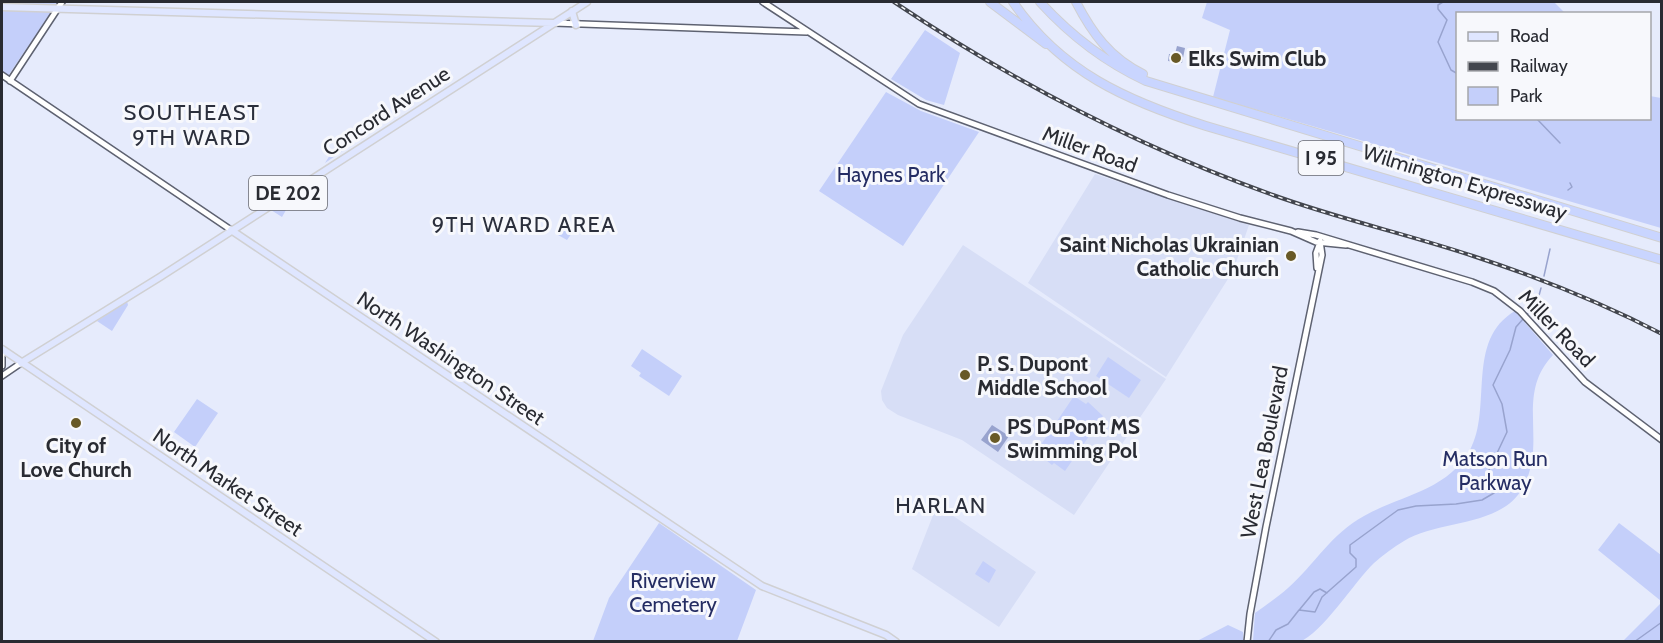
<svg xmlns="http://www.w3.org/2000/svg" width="1663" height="643" font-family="Cabin,sans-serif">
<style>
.built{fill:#d7def6}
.green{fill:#c4cffa}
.water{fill:#98a3ce}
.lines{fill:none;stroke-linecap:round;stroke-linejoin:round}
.stream{stroke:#98a3ce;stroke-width:1.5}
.minor-casing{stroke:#5e6271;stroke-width:8}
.major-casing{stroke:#d0d0d2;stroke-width:9}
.highway-casing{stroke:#d0d0d2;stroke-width:10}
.minor{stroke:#fff;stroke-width:5}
.major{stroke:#dfe6ff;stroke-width:6}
.highway{stroke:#c9d5ff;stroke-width:8}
.rail-casing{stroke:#43464e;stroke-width:4}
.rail{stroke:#f7f8fc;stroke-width:1.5;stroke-dasharray:4.5;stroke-linecap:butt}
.poi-dot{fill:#685926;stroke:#f7f8fc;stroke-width:2}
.labels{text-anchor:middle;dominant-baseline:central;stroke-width:6;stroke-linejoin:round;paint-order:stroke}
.shield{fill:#f7f8fc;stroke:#67686f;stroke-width:1.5}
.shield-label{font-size:20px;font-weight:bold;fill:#292b32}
.poi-label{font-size:21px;font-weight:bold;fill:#292b32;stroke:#f7f8fc;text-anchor:start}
.street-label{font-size:21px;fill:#292b32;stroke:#f7f8fc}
.park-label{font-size:21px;fill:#252d63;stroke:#f7f8fc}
.neighbourhood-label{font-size:22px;letter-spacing:1.5px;fill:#2b2f3c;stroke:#f7f8fc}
</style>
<rect width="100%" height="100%" fill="#e6ebfc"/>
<path class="built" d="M1095 174 1249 225 1233 271 1166 377 1028 283Z
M963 245 1166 379 1074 515 962 440 898 415 887 408 882 400 881 391 903 335Z
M937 505 1036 572 999 627 912 569Z"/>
<path class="green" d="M2 2H58L8 76 2 72Z
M1207 2H1554L1565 13 1458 14V118H1650V96L1661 98V228L1213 97 1230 30 1202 18Z
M925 30 960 53 944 105 926 100 891 79Z
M1207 51 1215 53 1212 69 1203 67Z
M886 92 921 111 979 132 903 246 819 191Z
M338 142 347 148 325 163Z
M294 196 282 217 271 210Z
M567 222 574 230 567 240 558 235Z
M127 301 128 305 112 331 97 321Z
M1515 311 1553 355C1514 396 1549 443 1522 489 1500 527 1438 520 1404 541 1394 547 1383 555 1374 563 1355 581 1322 634 1299 642 1286 643 1266 642 1253 641L1255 613C1266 605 1278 597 1288 588 1315 564 1331 534 1364 516 1401 495 1447 491 1470 450 1493 408 1465 340 1515 311Z
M642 349 682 376 669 396 639 376 641 373 631 366Z
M1108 357 1141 380 1129 398 1096 376Z
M1074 396 1086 404 1088 402 1103 416 1065 471 1054 463 1052 465 1036 452Z
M197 399 218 413 195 447 174 432Z
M659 523 756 590 737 641H593L609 598Z
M1619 523 1661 555V601L1598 550Z
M983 561 996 570 989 583 975 574Z
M1661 603V641H1623Z
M1228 625 1243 632V641H1197Z"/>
<path class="water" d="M1177 46 1185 48 1182 63 1168 61 1169 54H1175Z
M992 425 1009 436 998 452 981 440Z"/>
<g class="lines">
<path class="stream" d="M1443 2 1438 5V9L1447 20 1438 42 1451 70 1458 74
M1536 118 1560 143
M1568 190 1572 187 1570 183
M1544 276 1550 249
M1300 609 1314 592 1320 589 1327 593
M1268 642 1276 630 1288 624 1299 610 1315 612 1322 597 1356 567V559L1350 553V545L1398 510 1416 506 1456 504 1482 500 1494 493 1497 485 1489 477V470L1507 432 1502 404 1493 385 1510 350 1516 327 1537 303 1541 288
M1634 642 1662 622"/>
<g class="minor-casing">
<path id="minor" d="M763 2 919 104 1168 195 1240 218 1291 231 1316 242 1346 245
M554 23 807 32
M2 75 231 230
M10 81 62 2
M1298 232 1316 235 1472 282 1494 291 1520 311 1585 382 1662 440
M1317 268 1316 253 1320 242
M2 366V350
M2 376 21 363
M1247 642 1250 614 1266 527 1322 255 1320 241"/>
</g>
<g class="major-casing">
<path id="major" d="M2 7 553 23
M572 11 576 25
M231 230 762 586 886 635 896 642
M2 349 436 642
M21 363 160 277 587 2"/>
</g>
<g class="highway-casing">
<path id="highway" d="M990 2 1046 44
M1013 2C1061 72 1127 101 1206 126L1662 260
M1040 2C1071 36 1105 62 1146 81L1662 238
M1076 2C1092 33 1110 58 1143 74"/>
</g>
<use href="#minor" class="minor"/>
<use href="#major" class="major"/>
<use href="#highway" class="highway"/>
<g class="rail-casing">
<path id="rail" d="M894 2C1012 81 1139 147 1273 195 1339 219 1407 234 1473 256 1537 277 1602 303 1662 334"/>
</g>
<use href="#rail" class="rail"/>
</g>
<g class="poi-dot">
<circle cx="1176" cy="58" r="6"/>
<circle cx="1291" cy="256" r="6"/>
<circle cx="965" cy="375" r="6"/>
<circle cx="76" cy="423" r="6"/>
<circle cx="995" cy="438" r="6"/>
</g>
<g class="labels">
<g class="shield">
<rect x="1298.5" y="141" width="45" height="34" rx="4.5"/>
<rect x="249" y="176" width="78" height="34" rx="4.5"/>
</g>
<g class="shield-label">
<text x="1321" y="158">I 95</text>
<text x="288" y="193">DE 202</text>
</g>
<g class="poi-label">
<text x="1188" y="58">Elks Swim Club</text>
<text x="1279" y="244" text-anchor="end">Saint Nicholas Ukrainian<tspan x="1279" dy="24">Catholic Church</tspan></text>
<text x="977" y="363">P. S. Dupont<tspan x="977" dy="24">Middle School</tspan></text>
<text x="1007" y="426">PS DuPont MS<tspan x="1007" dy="24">Swimming Pol</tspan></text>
<text x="76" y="445" text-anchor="middle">City of<tspan x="76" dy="24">Love Church</tspan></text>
</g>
<g class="street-label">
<text transform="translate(386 111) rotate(-33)">Concord Avenue</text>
<text transform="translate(1090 149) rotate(20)">Miller Road</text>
<text transform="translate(1465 182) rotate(17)">Wilmington Expressway</text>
<text transform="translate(1557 328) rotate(46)">Miller Road</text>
<text transform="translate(451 358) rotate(34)">North Washington Street</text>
<text transform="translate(1264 452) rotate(-79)">West Lea Boulevard</text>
<text transform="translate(228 482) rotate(34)">North Market Street</text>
</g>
<g class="park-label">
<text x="891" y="174">Haynes Park</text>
<text x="1495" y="458">Matson Run<tspan x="1495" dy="24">Parkway</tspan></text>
<text x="673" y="580">Riverview<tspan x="673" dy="24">Cemetery</tspan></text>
</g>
<g class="neighbourhood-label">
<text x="192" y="112">SOUTHEAST<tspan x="192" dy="25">9TH WARD</tspan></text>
<text x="524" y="224">9TH WARD AREA</text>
<text x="941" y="505">HARLAN</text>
</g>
</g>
<rect width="1663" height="643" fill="none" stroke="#292b32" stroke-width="6"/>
<rect x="1456" y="12" width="195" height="108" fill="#f7f8fc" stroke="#a5a6ab" stroke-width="1.5"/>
<rect x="1468" y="32" width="30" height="9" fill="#dfe6ff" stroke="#a5a6ab" stroke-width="1.5"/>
<text x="1510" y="42" font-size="18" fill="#292b32">Road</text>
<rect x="1468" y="62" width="30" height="9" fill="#43464e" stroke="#a5a6ab" stroke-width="1.5"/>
<text x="1510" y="72" font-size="18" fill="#292b32">Railway</text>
<rect x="1468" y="87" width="30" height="18" fill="#c4cffa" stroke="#a5a6ab" stroke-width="1.5"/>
<text x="1510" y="102" font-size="18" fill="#292b32">Park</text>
</svg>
